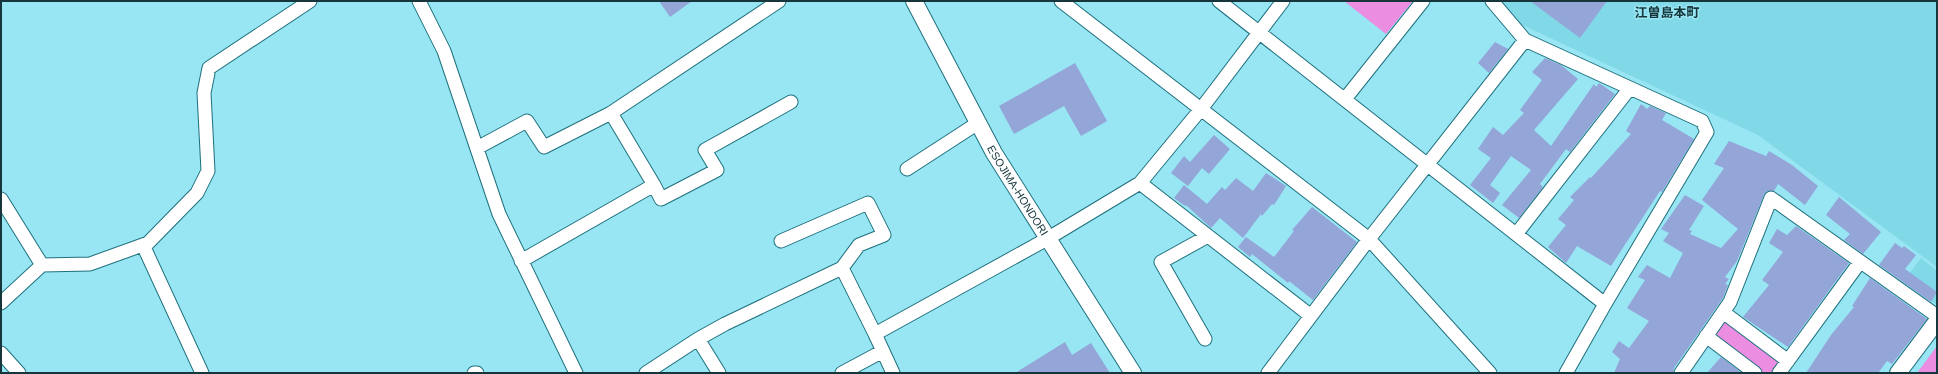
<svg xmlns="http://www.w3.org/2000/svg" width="1938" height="374" font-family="Helvetica,'Noto Sans JP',sans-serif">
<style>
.built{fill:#81d9e8}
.green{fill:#eb8de1}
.building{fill:#94a5d8}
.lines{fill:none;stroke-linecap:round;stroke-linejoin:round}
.minor-casing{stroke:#1e707d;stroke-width:15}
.tertiary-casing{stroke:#1e707d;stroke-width:18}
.minor{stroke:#fff;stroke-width:13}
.tertiary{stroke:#fff;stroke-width:16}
.labels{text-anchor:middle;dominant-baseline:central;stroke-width:3;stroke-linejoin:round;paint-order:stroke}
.street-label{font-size:11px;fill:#16363c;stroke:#98e5f3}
.quarter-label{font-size:13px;font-weight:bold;fill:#16363c;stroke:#98e5f3}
</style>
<rect width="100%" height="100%" fill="#98e5f3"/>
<path class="built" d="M1500 1H1937V267L1758 135 1520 24Z
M1921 258 1937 271V302L1935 304 1902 283Z"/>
<path class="green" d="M1344 1H1413L1386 34Z
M1723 321H1729L1779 360 1781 365 1775 373H1763L1717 337 1715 333Z
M1937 346V373H1917Z"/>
<path class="building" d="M659 1H692L670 17Z
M1530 1H1607L1580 38Z
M1495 42 1508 49 1489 73 1478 63Z
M1545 58 1561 65 1578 79 1534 130 1551 146 1594 84 1596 87 1599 83 1615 94 1570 152 1566 149 1540 184 1543 187 1519 218 1502 205 1531 170 1511 156 1490 185 1500 193 1493 203 1470 185 1491 158 1478 149 1493 127 1503 135 1524 113 1520 110 1542 80 1532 72Z
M1075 63 1107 121 1081 136 1064 106 1014 134 999 106Z
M1641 104 1647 109 1650 106 1666 113 1662 120 1694 139 1662 192 1660 191 1611 266 1577 246 1566 263 1548 247 1566 225 1558 219 1574 200 1570 197 1590 177 1591 178 1631 134 1626 131Z
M1214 135 1230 149 1209 174 1202 168 1188 186 1171 173 1184 156 1190 162Z
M1729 141 1766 156 1769 151 1792 165 1818 186 1805 205 1778 184 1774 191H1767L1764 195 1737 261 1725 277 1729 279 1725 284 1728 285 1723 298 1674 368 1673 373H1614L1620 359 1612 352 1619 341 1629 348 1649 321 1627 308 1645 280 1638 277 1647 265 1670 278 1683 253 1663 241 1669 233 1661 229 1685 195 1704 206 1689 230 1692 231 1690 234 1721 248 1738 229 1702 200 1724 168 1714 164Z
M1266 173 1286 186 1274 205 1272 204 1262 216 1261 214 1243 238 1220 218 1211 228 1186 205 1185 206 1174 198 1184 185 1207 204 1222 187 1225 190 1236 178 1253 191Z
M1839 197 1881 232 1863 254 1844 240 1850 234 1826 215Z
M1312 207 1357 242 1313 300 1289 281 1288 283 1252 254 1250 257 1238 247 1246 237 1274 257 1294 231 1292 230Z
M1796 226 1849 263 1788 347 1743 317 1769 285 1762 280 1783 252 1769 243 1777 229 1787 235Z
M1895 243 1902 248 1904 246 1916 255 1905 269 1937 292 1931 302 1879 265Z
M1870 278 1927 319 1892 364 1887 361 1878 373H1806L1831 335 1854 307 1852 306Z
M1065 342 1072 355 1091 343 1110 373H1015Z
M1721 357 1742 373H1707Z"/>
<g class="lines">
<g class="minor-casing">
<path id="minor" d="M419 1 444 51 499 214 576 373
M1061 1 1369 239 1490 373
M1219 1 1605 304
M1492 1 1525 40 1702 121 1707 132 1605 304 1566 373
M1345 99 1423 1
M477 148 527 121 544 147 611 113
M907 169 978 123
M1140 183 1311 316
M654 185 661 199 717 170 705 150 791 102
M1 199 42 265
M1517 233 1630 88
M781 241 868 203 884 235 859 245 842 268
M143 245 202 373
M521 261 654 185 611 113 779 1
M1 303 42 265 90 264 148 243 197 193 208 171 204 93 209 68 310 1
M1723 312 1788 361
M875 334 893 373
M1706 336 1755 373
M698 339 719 373
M1205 339 1161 262 1208 236
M1 353 19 373
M474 373H477
M646 373 698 339 725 324 842 268 875 334 1047 239 1140 183 1201 109 1283 1
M842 373 883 351
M1268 373 1369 239 1525 40
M1681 373 1730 302 1771 198 1937 316
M1779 373 1860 262"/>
</g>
<g class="tertiary-casing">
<g id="tertiary">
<path id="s1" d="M914 1 994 153 1133 373"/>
<path d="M1898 373 1937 321"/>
</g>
</g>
<use href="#minor" class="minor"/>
<use href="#tertiary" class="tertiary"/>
</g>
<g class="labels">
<g class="street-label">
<text stroke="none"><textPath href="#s1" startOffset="216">ESOJIMA-HONDORI</textPath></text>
</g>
<g class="quarter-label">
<text x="1667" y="12">江曽島本町</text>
</g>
</g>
<rect width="1938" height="374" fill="none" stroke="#16363c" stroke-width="4"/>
</svg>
